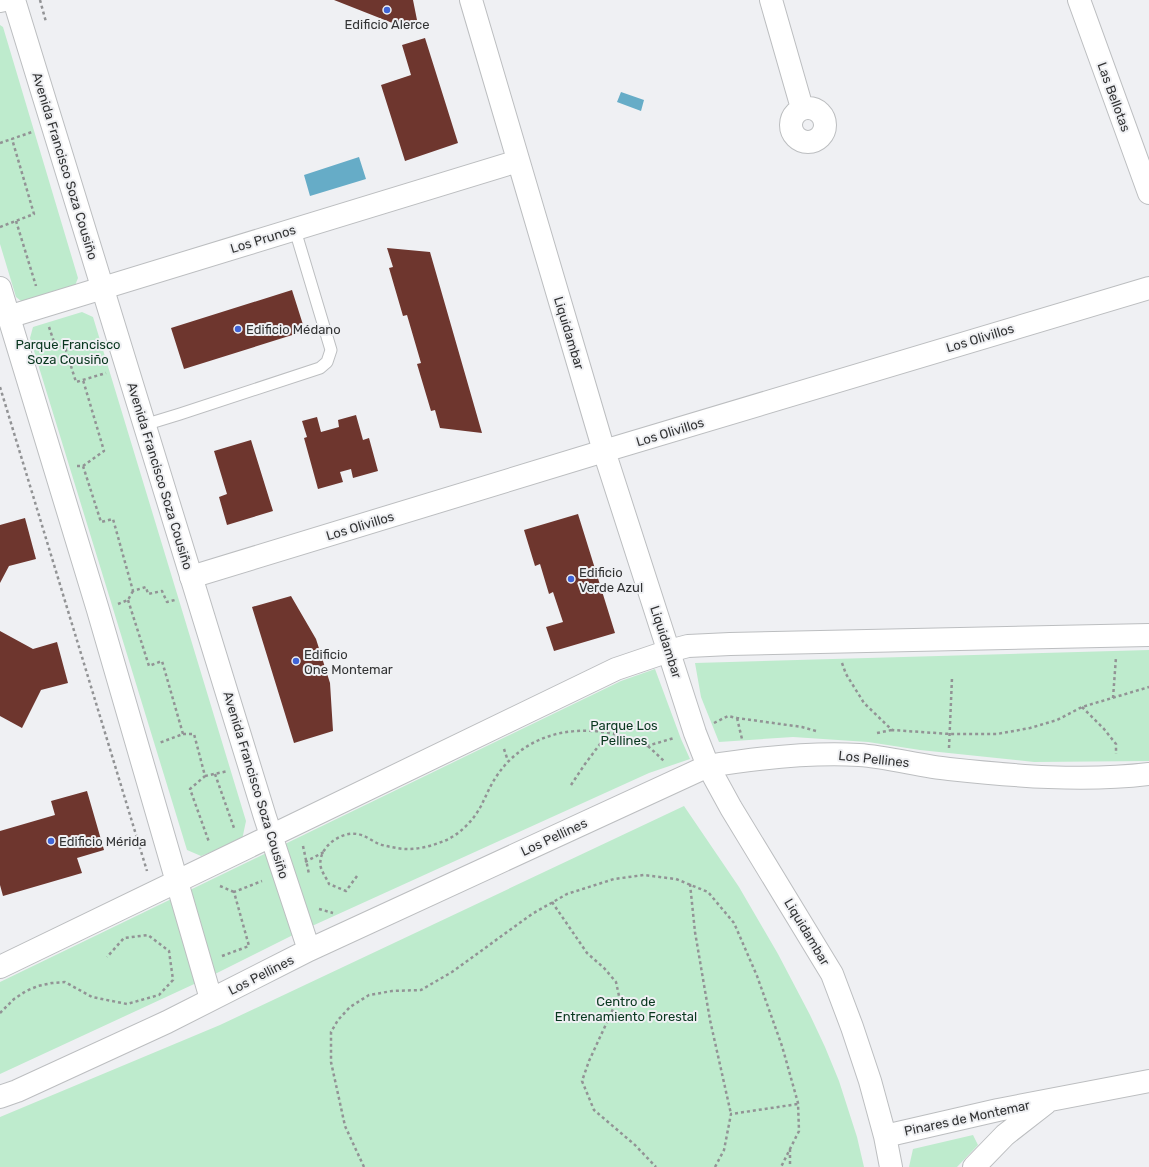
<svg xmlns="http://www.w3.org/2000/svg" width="1149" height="1167" font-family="Rubik,sans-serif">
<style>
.green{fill:#beebcd}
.water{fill:#66acc7}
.building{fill:#6e362e}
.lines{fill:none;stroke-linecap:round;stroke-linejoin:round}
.lane-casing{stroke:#bcbec0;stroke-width:13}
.street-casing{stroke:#bcbec0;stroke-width:24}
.secondary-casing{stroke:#bcbec0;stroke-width:24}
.path{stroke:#929395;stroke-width:2.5;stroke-dasharray:3 3;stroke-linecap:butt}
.lane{stroke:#fff;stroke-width:11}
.street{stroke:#fff;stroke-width:22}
.secondary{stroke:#fff;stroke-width:22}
.poi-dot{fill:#4064d6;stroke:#eff0f3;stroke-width:1.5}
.labels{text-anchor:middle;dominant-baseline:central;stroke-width:4;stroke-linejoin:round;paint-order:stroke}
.poi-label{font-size:13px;fill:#333435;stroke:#eff0f3;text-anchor:start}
.street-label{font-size:13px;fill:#333435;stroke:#eff0f3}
.park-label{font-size:13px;fill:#09371f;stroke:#eff0f3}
</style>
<rect width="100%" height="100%" fill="#eff0f3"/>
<path class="green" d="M0 25 3 27 78 278 74 288 25 304 16 297 0 244Z
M82 312 93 317 246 821 242 840 201 856 187 850 30 338 33 327Z
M1149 650V761L1034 762 920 750 868 742 793 737 719 742 701 697 695 663Z
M655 669 681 739 690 759 649 773 301 931 205 979 0 1074V982L621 681Z
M684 806 739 887 778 954 810 1015 825 1047 839 1081 857 1137 864 1167H0V1117L220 1025Z
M973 1135 978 1145 957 1167H909L913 1149Z"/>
<path class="water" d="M621 92 644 100 641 111 617 102Z
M359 157 366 179 310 196 304 175Z"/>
<path class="building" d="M334 0H413L417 20 400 26Z
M425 38 458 143 405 161 381 85 411 75 402 45Z
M387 248 430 252 482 433 440 428 435 410 431 411 417 364 421 363 407 315 403 316 389 268 393 267Z
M292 290 305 331 184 369 171 328Z
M356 415 363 440 369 438 378 471 353 478 351 469 340 472 343 482 318 489 304 438 307 437 302 421 317 417 321 432 339 427 338 420Z
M251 440 273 511 227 525 219 497 227 494 214 451Z
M578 514 615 633 554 651 546 627 563 622 553 592 549 594 540 564 535 566 524 530Z
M25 518 36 559 9 566 0 583V525Z
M291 596 316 639 330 683 333 731 294 743 252 607Z
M0 631 33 649 57 642 68 683 41 690 22 728 0 716Z
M87 791 104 850 77 858 82 873 3 896 0 885V831L55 815 51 801Z"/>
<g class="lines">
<g class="lane-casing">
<path id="lane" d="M144 425 180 414 320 368 327 362 331 350 295 230"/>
</g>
<g class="street-casing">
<path id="street" d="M471 0 604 451 695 733 708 766 731 808 832 974 852 1027 870 1081 885 1136 891 1167
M771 0 802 108
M1079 0 1149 193
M0 1 5 0
M791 125a17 17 0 1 1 34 0a17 17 0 1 1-34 0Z
M8 317 518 161
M191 577 604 451 1149 288
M885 1136 998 1110 1149 1081
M974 1167 1005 1135 1046 1103"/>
</g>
<g class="secondary-casing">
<path id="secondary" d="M14 0 265 817 309 950
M0 288 98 610 211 999
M0 967 616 669 669 651 688 646 730 644 1149 635
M0 1097 17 1091 167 1022 309 950 708 766C758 758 809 752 859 755 888 757 920 766 949 769 1015 776 1083 782 1149 774"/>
</g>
<path class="path" d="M40 0 46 22
M0 143 32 132
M16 221 36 286
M0 227 34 214 12 139
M49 327 56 348 64 344 76 382 106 373
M0 387 147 871
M77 466H83L104 451 83 380
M83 466 101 522 113 519 133 591 146 587 148 594 162 591 167 602 175 600
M128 600 149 666 162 661 183 734 159 743
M118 604 128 600 133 591
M842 663 846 674 864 703 892 730 950 734H997L1030 728 1057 720 1082 707 1149 687
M1113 698 1116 657
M1082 707 1104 729 1116 744V754
M737 718 742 739
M714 723 728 716 737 718 802 727 816 731
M877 733 892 730
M183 734H194L205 776 190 789 209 842
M648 746 664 761
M949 748 952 678
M504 749 508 761
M215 774 234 828
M205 776 228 771
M571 785 585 764 600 744 619 736
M303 846 309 874
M305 862 324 852
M357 876 346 891 329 884C327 879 323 874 321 868 316 849 340 831 357 834 365 835 372 841 379 844 385 846 391 847 397 848 413 851 429 847 444 841 459 835 473 821 481 806 486 796 490 786 496 777 530 725 596 720 647 746L674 738
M690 884 695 932 710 1020 731 1114
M220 886 234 892
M552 902 587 953 604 968 616 982 619 996 589 1061 582 1081 594 1110 635 1145 656 1167
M319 909 333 913
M222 956 249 946 234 892 262 881
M0 1013 14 999 26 991 38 986 52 983 65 982 92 997 127 1004 159 995 173 980 169 951 148 935 124 938 107 957
M790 1149V1167
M364 1167 345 1126 331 1062V1032L338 1020 350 1007 369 995 392 991 421 990 452 972 532 914 567 894 614 879 644 875 676 879 708 892 734 923 757 976 782 1046 798 1103 799 1131 781 1167
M715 1167 724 1150 731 1114 798 1104"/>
<use href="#lane" class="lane"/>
<use href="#street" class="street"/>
<use href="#secondary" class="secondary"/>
</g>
<g class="poi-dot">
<circle cx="387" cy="10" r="4"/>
<circle cx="238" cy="329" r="4"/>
<circle cx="571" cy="579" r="4"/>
<circle cx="296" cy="661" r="4"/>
<circle cx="51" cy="841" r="4"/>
</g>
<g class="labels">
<g class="poi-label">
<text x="387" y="24" text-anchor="middle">Edificio Alerce</text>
<text x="246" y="329">Edificio Médano</text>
<text x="579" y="572">Edificio<tspan x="579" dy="15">Verde Azul</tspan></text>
<text x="304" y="654">Edificio<tspan x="304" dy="15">One Montemar</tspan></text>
<text x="59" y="841">Edificio Mérida</text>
</g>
<g class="street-label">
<text transform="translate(1114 97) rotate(70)">Las Bellotas</text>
<text transform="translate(65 166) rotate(73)">Avenida Francisco Soza Cousiño</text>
<text transform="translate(263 239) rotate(-17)">Los Prunos</text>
<text transform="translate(569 333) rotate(73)">Liquidambar</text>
<text transform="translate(980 338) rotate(-17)">Los Olivillos</text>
<text transform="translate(670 432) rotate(-17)">Los Olivillos</text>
<text transform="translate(160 476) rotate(73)">Avenida Francisco Soza Cousiño</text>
<text transform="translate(360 526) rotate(-17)">Los Olivillos</text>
<text transform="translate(666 642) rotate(72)">Liquidambar</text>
<text transform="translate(874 759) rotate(6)">Los Pellines</text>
<text transform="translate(256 785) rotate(73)">Avenida Francisco Soza Cousiño</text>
<text transform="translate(554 837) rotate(-25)">Los Pellines</text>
<text transform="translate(807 932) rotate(59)">Liquidambar</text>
<text transform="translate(261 975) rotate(-27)">Los Pellines</text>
<text transform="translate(967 1118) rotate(-12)">Pinares de Montemar</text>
</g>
<g class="park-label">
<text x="68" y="344">Parque Francisco<tspan x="68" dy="15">Soza Cousiño</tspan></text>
<text x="624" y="725">Parque Los<tspan x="624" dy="15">Pellines</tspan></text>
<text x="626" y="1001">Centro de<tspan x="626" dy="15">Entrenamiento Forestal</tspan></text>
</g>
</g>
</svg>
